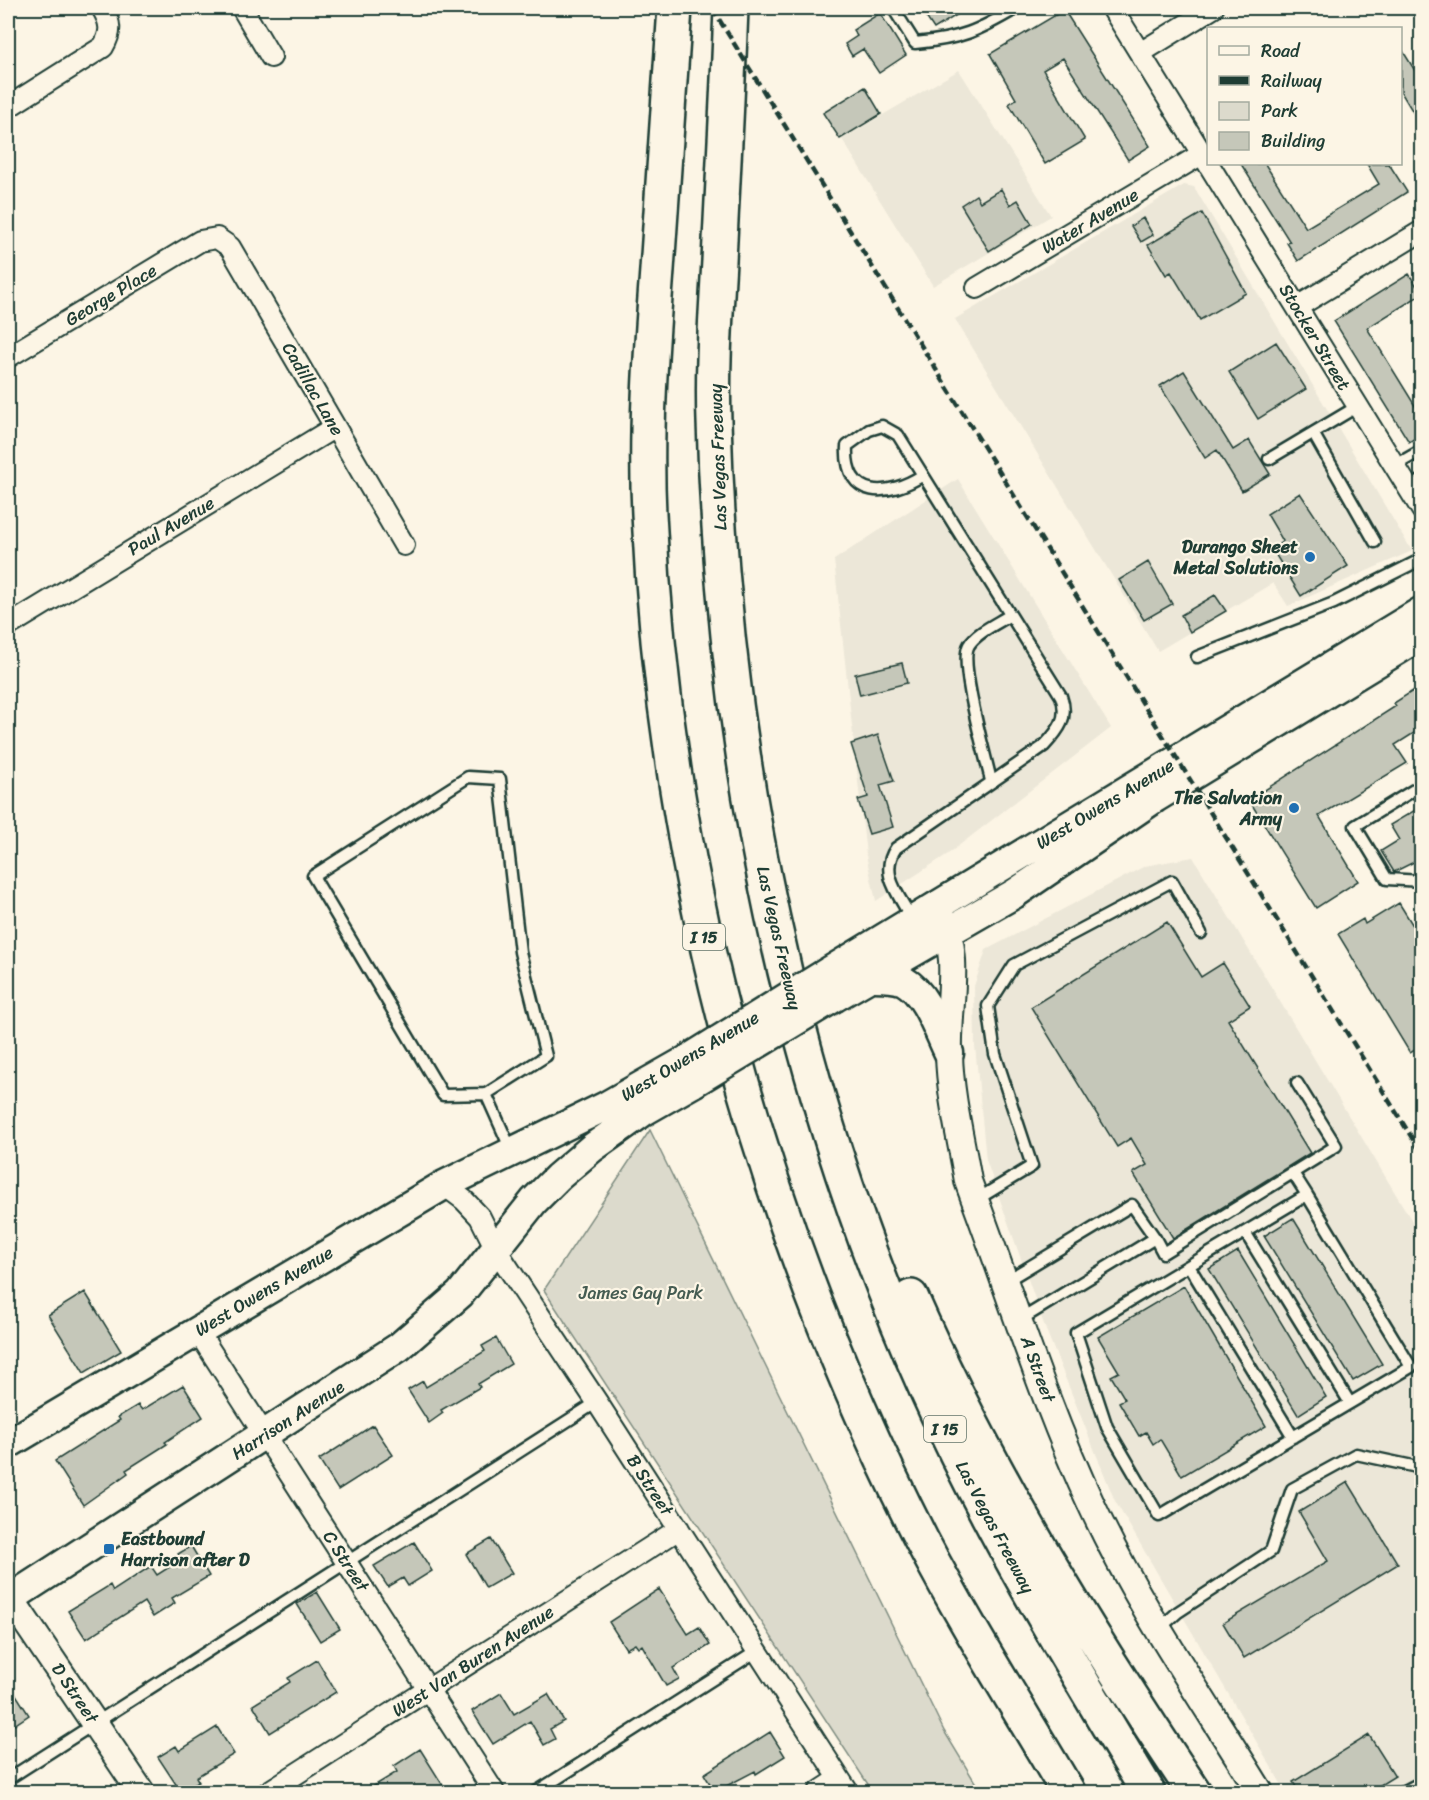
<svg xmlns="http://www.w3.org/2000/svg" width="1429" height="1800" font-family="Sriracha,sans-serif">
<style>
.built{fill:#ece7d8}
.green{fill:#dcdacc;stroke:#7e8c80;stroke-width:1.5}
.building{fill:#c5c7b9;stroke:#1f3d34;stroke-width:1.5}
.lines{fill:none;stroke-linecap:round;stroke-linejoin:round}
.service-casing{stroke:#1f3d34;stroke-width:15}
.minor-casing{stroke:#1f3d34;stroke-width:24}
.tertiary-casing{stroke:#1f3d34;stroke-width:30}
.secondary-casing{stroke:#1f3d34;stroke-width:33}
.motorway-casing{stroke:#1f3d34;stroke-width:38}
.service{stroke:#fcf5e5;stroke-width:10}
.minor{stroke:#fcf5e5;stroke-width:20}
.tertiary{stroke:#fcf5e5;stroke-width:26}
.secondary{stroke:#fcf5e5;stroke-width:28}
.motorway{stroke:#fcf5e5;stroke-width:33}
.rail{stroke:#1f3d34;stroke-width:4.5;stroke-dasharray:9 4.5;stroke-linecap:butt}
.secondary-bridge-casing{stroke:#1f3d34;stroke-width:33;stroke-linecap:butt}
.secondary-bridge{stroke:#fcf5e5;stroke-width:28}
.poi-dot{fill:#1f6fb2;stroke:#fcf5e5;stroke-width:2}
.labels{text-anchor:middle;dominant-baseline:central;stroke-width:4.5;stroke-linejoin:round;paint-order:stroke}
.shield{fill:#fcf5e5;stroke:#617469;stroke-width:1.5}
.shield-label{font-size:16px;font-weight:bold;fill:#1f3d34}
.street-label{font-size:18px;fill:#1f3d34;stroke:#fcf5e5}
.poi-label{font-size:18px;font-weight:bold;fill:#1f3d34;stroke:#fcf5e5;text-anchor:end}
.park-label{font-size:18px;fill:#455c52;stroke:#fcf5e5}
</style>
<rect width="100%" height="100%" fill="#fcf5e5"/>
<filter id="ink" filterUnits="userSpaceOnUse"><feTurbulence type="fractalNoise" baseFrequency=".0167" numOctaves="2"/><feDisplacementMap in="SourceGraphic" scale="12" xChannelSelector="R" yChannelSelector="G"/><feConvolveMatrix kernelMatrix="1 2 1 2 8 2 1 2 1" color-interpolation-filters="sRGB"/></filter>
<g filter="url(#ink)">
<path class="built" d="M959 70 1051 216 933 286 842 139Z
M1184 185 1194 187 1412 551 1288 606 1273 583 1158 651 955 319Z
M958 479 1111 728 948 854 876 901 866 855 834 560Z
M1193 857 1421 1236V1792H1286L1115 1501 1046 1330 986 1160 975 1046 974 986 986 950 1145 866Z"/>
<path class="green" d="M650 1130 944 1731 981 1792H873L544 1290Z"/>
<path class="building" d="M920 8H968L934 29Z
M1064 10 1150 146 1128 160 1063 58 1043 70 1085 140 1045 164 1009 104 1016 99 990 54Z
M880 13 906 55 879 73 863 49 852 56 845 44 857 36 853 30Z
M1401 48 1422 82V127L1401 92Z
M865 87 881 114 840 139 823 113Z
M1241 164H1265L1306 228 1379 184 1367 164H1389L1407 192 1298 261 1287 243 1290 242Z
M1001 189 1010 205 1018 200 1032 224 989 251 961 205 976 195 980 202Z
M1202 213 1246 293 1200 320 1171 272 1166 275 1148 245Z
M1143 218 1153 235 1141 242 1131 226Z
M1409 274 1422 294 1367 328 1422 417V434L1409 442 1334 321Z
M1276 342 1306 389 1258 419 1229 372Z
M1184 371 1233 450 1249 440 1270 474 1242 491 1217 450 1205 458 1160 386Z
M1300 493 1348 566 1301 596 1272 549 1283 541 1267 514Z
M1148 562 1172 604 1144 620 1119 580Z
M1215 595 1226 611 1190 632 1181 615Z
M902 663 907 683 860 695 855 674Z
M1422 685V728L1395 745 1407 763 1319 816 1358 881 1316 908 1249 800 1396 706 1394 703Z
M878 735 894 781 880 785 893 827 869 834 858 800 868 797 851 744Z
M1422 806V858L1394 872 1381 851 1399 840 1390 825Z
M1399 903 1422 940V1046L1410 1053 1338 934 1363 919 1365 924Z
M1167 922 1201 977 1223 963 1250 1006 1228 1020 1310 1153 1173 1238 1133 1173 1147 1165 1131 1138 1117 1147 1031 1007Z
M1293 1218 1382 1364 1353 1381 1264 1236Z
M1238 1251 1326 1397 1298 1415 1209 1269Z
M1184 1286 1266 1426 1182 1476 1160 1439 1153 1444 1146 1432 1139 1436 1119 1402 1125 1399 1111 1376 1119 1372 1098 1337Z
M85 1292 121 1351 84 1373 48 1315Z
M496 1338 511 1364 478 1384 480 1387 441 1410 443 1413 429 1423 408 1390 423 1381 426 1387 485 1351 482 1346Z
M183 1385 203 1417 165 1442 167 1444 126 1470 128 1473 83 1505 55 1461 120 1420 118 1417 138 1405 142 1410Z
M373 1425 393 1455 338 1490 319 1460Z
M1348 1482 1398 1564 1244 1658 1223 1623 1328 1561 1299 1512Z
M491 1539 512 1573 486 1588 466 1554Z
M414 1542 432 1571 408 1586 403 1578 388 1587 374 1566Z
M191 1546 209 1576 172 1598 175 1603 153 1617 144 1602 86 1639 68 1611 110 1585 113 1591 151 1566 157 1575 182 1559 178 1554Z
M659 1589 688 1634 699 1627 710 1645 673 1668 679 1679 666 1686 642 1645 638 1648 635 1644 626 1649 609 1622Z
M317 1592 340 1629 320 1641 297 1604Z
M317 1660 336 1692 270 1733 253 1705 290 1682 288 1678Z
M8 1682 29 1715 8 1729Z
M501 1693 514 1714 548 1694 564 1721 550 1729 555 1739 544 1745 530 1721 493 1744 472 1711Z
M217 1727 234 1754 196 1777 199 1782 181 1792 158 1757 176 1746 179 1751Z
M770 1732 785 1756 756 1774 755 1771 715 1792 704 1774Z
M1369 1735 1395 1776 1369 1792H1299L1293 1782Z
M420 1749 447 1792H364L397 1772 394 1766Z"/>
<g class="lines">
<g class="service-casing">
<path id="service" d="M893 8 915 43C961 39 978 31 1017 8
M1313 433 1375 542
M1269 459 1358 406
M1394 466 1422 450
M1408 489 1422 480
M1197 657 1334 603 1422 559
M991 781C986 757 958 662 969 645 977 632 998 623 1010 615
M1422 785 1355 826 1387 879 1422 881
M913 921C900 896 878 874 896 848L1044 746C1059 730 1069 718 1061 696L898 435 882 426 869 430 847 446C844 501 889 497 923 475
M486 1094 443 1095 313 876 468 777 500 779 520 952 546 1056 486 1094 512 1152
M1293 1173 1307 1195 1411 1367 1159 1516 1107 1427 1076 1333 1307 1195
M976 1200 1032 1166 995 1054 988 1006 1014 965 1172 881 1201 933
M1245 1232 1350 1403
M1155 1238 1163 1253 1336 1146 1297 1083
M1189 1266 1293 1437
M1006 1281 1132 1205 1155 1238 1020 1320
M1160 1628 1178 1612 1271 1551 1292 1489 1356 1454 1422 1468
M8 1779 597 1402
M536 1792 757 1651
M1403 1792 1422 1782"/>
</g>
<g class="minor-casing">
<path id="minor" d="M242 8 271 57
M1112 8 1422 510
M1140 53 1213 8
M8 107 103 47C112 32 111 23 102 8
M977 288 1202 154
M1297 307 1422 231
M8 357 200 241 217 238 230 247 404 545
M8 626 335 427
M444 1185 464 1200 480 1217 497 1251 597 1402 848 1792
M197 1330 494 1792
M268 1792 679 1529
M819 1792 839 1779"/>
</g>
<g class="tertiary-casing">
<path id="tertiary" d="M941 914C962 957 947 1008 949 1054 950 1096 961 1139 968 1181L975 1200C1013 1302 1046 1408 1092 1506 1138 1606 1203 1699 1260 1792
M8 1595 141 1792"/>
</g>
<g class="secondary-casing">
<path id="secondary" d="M828 972 1422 611
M866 977C878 977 893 976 904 981 927 994 938 1031 949 1053
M835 997 1014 894 1155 798 1422 635
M8 1444 444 1185 606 1106 687 1060
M8 1600 399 1347 460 1294 534 1201 558 1177 592 1148 644 1111 693 1083"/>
</g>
<g class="motorway-casing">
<path id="motorway" d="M675 8C669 95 663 182 657 270 651 351 645 432 649 514 665 871 760 1223 922 1541 967 1627 1019 1709 1068 1792
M731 8C728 92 723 177 719 261 716 314 712 368 714 421 723 753 790 1086 926 1389 989 1530 1069 1661 1148 1792
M911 1297C988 1472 1088 1633 1194 1792"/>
</g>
<use href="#service" class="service"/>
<use href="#minor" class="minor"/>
<use href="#tertiary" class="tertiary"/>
<use href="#secondary" class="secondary"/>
<use href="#motorway" class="motorway"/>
<path class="rail" d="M712 8 1422 1154"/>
<g class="secondary-bridge-casing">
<path id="secondary-bridge" d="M687 1060 828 972
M693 1083 835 997"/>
</g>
<use href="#secondary-bridge" class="secondary-bridge"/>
</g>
</g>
<g class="poi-dot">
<circle cx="1310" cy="557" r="6"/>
<circle cx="1294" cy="808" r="6"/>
<rect x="103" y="1543" width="12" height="12" rx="3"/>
</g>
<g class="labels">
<g class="shield">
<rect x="683" y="924" width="42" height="26" rx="4.5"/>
<rect x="924" y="1416" width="42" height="26" rx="4.5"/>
</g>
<g class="shield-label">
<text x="704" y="937">I 15</text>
<text x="945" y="1429">I 15</text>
</g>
<g class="street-label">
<text transform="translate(1090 221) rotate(-31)">Water Avenue</text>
<text transform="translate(111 295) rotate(-31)">George Place</text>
<text transform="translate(1315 337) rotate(59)">Stocker Street</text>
<text transform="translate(313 389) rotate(60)">Cadillac Lane</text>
<text transform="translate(718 457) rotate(-92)">Las Vegas Freeway</text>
<text transform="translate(171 526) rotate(-31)">Paul Avenue</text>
<text transform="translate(1105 804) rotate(-31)">West Owens Avenue</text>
<text transform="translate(779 938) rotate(77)">Las Vegas Freeway</text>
<text transform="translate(690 1056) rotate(-31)">West Owens Avenue</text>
<text transform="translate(264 1291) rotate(-31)">West Owens Avenue</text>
<text transform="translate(1038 1369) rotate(70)">A Street</text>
<text transform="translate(288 1420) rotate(-33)">Harrison Avenue</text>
<text transform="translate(650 1485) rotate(57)">B Street</text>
<text transform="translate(995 1527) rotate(62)">Las Vegas Freeway</text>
<text transform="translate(346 1561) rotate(57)">C Street</text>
<text transform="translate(473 1661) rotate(-33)">West Van Buren Avenue</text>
<text transform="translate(75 1693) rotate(56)">D Street</text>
</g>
<g class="poi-label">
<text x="1298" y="547">Durango Sheet<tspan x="1298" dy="21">Metal Solutions</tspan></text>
<text x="1282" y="798">The Salvation<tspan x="1282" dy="21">Army</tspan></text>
<text x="121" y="1539" text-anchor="start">Eastbound<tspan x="121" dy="21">Harrison after D</tspan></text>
</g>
<g class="park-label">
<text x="641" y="1293">James Gay Park</text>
</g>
</g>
<rect width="1429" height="1800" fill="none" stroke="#fcf5e5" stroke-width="30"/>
<rect x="15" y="15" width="1399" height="1770" fill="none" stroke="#1f3d34" stroke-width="2" filter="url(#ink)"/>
<rect x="1207" y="27" width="195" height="138" fill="#fcf5e5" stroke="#a4ab9e" stroke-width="1.5"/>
<rect x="1219" y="46" width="30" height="9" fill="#fcf5e5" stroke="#a4ab9e" stroke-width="1.5"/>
<text x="1261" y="57" font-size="18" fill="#1f3d34">Road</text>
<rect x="1219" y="76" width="30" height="9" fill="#1f3d34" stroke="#a4ab9e" stroke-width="1.5"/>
<text x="1261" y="87" font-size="18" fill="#1f3d34">Railway</text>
<rect x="1219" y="102" width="30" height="18" fill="#dcdacc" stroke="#a4ab9e" stroke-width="1.5"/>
<text x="1261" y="117" font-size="18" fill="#1f3d34">Park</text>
<rect x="1219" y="132" width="30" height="18" fill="#c5c7b9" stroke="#a4ab9e" stroke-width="1.5"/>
<text x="1261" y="147" font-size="18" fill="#1f3d34">Building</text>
</svg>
